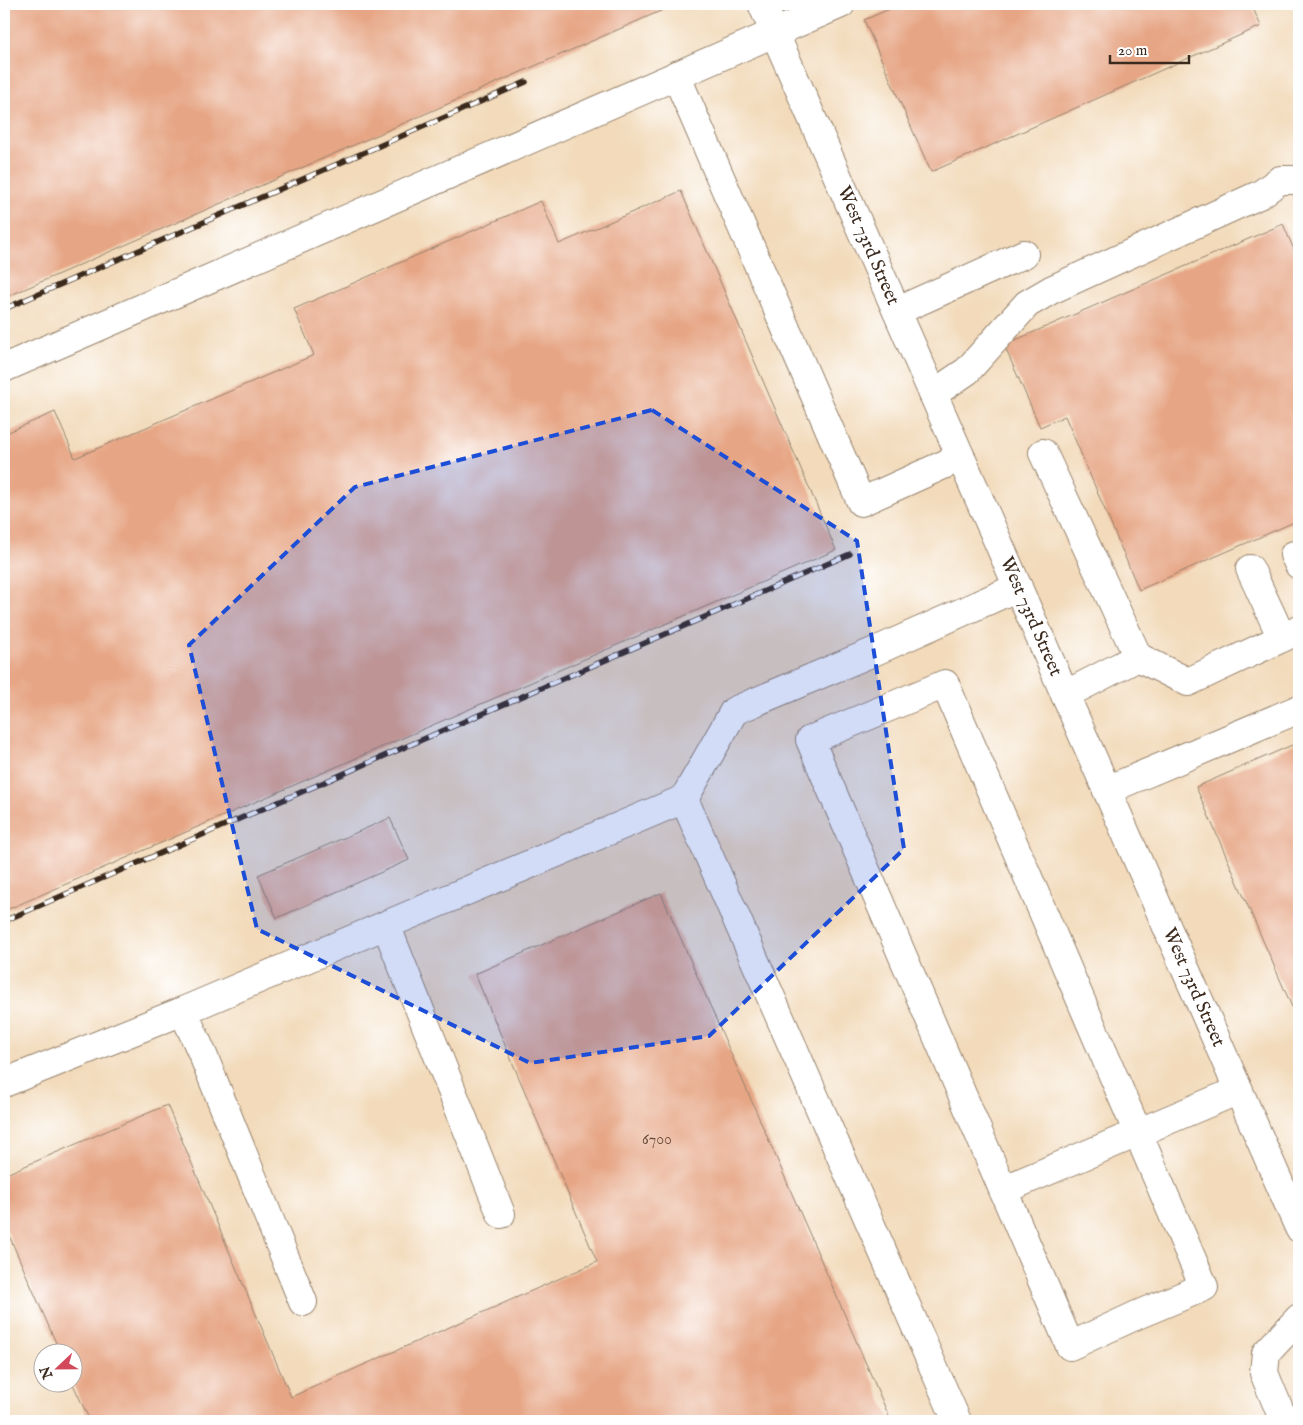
<svg xmlns="http://www.w3.org/2000/svg" width="1303" height="1425" font-family="'IM FELL English',serif">
<style>
.building{fill:#e6a584}
.lines{fill:none;stroke-linecap:round;stroke-linejoin:round}
.minor-casing{stroke:#96826c;stroke-width:30}
.minor{stroke:#fff;stroke-width:28}
.rail-casing{stroke:#3b2a1e;stroke-width:5.5}
.rail{stroke:#fff;stroke-width:4;stroke-dasharray:11;stroke-linecap:butt}
.marked{fill:#1d4ed8;fill-opacity:0.2;stroke:#1d4ed8;stroke-width:4;stroke-dasharray:10 6;stroke-linejoin:round}
.labels{text-anchor:middle;dominant-baseline:central;stroke-width:4.5;stroke-linejoin:round;paint-order:stroke}
.number-label{font-size:16px;fill:#664938}
.street-label{font-size:19px;fill:#3b2a1e;stroke:#fff}
</style>
<rect width="100%" height="100%" fill="#fff"/>
<filter id="ink" filterUnits="userSpaceOnUse"><feTurbulence type="fractalNoise" baseFrequency=".02" numOctaves="2"/><feDisplacementMap in="SourceGraphic" scale="10" xChannelSelector="R" yChannelSelector="G"/><feConvolveMatrix kernelMatrix="1 2 1 2 8 2 1 2 1" color-interpolation-filters="sRGB"/></filter>
<filter id="wash" filterUnits="userSpaceOnUse"><feTurbulence type="fractalNoise" baseFrequency=".0096" numOctaves="4" result="noise"/><feDisplacementMap in="SourceGraphic" scale="20" xChannelSelector="R" yChannelSelector="G"/><feGaussianBlur stdDeviation="1.12" result="paint"/><feColorMatrix in="noise" values="0 0 0 0 0 0 0 0 0 0 0 0 0 0 0 0 0 1.4 0 .05"/><feComposite in="paint" operator="in"/></filter>
<g filter="url(#wash)">
<rect width="100%" height="100%" fill="#f2daba"/>
<g id="blocks">
<path class="building" d="M4 4H671L672 6 4 298Z
M901 4H1251L1261 26 931 172 864 20Z
M681 191 836 550 4 911V434L55 412 75 458 314 355 294 309 541 201 559 244Z
M1283 224 1299 261V520L1139 590 1065 416 1040 427 1004 345Z
M1299 742V1023L1196 787Z
M390 818 409 860 277 918 258 875Z
M661 893 891 1421H90L72 1382V1352H60L4 1224V1175L167 1105 291 1397 597 1262 475 974Z"/>
</g>
</g>
<g filter="url(#ink)">
<use href="#blocks" fill-opacity="0" stroke="#96826c" stroke-width="1"/>
<g class="lines">
<g class="minor-casing">
<g id="minor">
<path id="s1" d="M762 4 1299 1228"/>
<path d="M676 75 861 502 961 457"/>
<path d="M897 311 1024 254"/>
<path d="M4 368 841 4"/>
<path d="M933 394 967 371 1027 304 1051 290 1261 194 1280 180H1299"/>
<path d="M1043 453 1138 657"/>
<path d="M1294 555 1299 565"/>
<path d="M1250 569 1282 638"/>
<path d="M945 684 1204 1287 1137 1315 1070 1346 810 740Z"/>
<path d="M1065 695 1138 657 1188 682 1299 630"/>
<path d="M1107 790 1299 709"/>
<path d="M684 799 957 1421"/>
<path d="M4 1083 183 1011"/>
<path d="M1003 1190 1239 1090"/>
<path d="M501 1214 386 925 684 799 734 711 880 649 1018 587"/>
<path d="M303 1302 203 1055 183 1011 386 925"/>
<path d="M1284 1421 1264 1373 1266 1353 1299 1318"/>
</g>
</g>
<use href="#minor" class="minor"/>
<g class="rail-casing">
<path id="rail" d="M4 309 526 82
M4 921 850 554"/>
</g>
<use href="#rail" class="rail"/>
</g>
</g>
<path class="marked" d="M652 410 857 541 904 849 709 1036 530 1063 257 929 189 645 355 487Z"/>
<g class="labels">
<g class="number-label">
<text x="657" y="1140">6700</text>
</g>
<g class="street-label">
<text stroke="none"><textPath href="#s1" startOffset="264">West 73rd Street</textPath></text>
<text stroke="none"><textPath href="#s1" startOffset="669">West 73rd Street</textPath></text>
<text stroke="none"><textPath href="#s1" startOffset="1074">West 73rd Street</textPath></text>
</g>
</g>
<rect width="1303" height="1425" fill="none" stroke="#fff" stroke-width="20"/>
<g transform="translate(58 1368) rotate(248)"><circle r="24" fill="#ffffff" stroke="#b1aaa5"/>
<path d="M0-4L9 19L0 12L-9 19Z" fill="#d1495b"/>
<text y="-8" font-size="14" font-weight="bold" text-anchor="middle" fill="#3b2a1e">N</text>
</g>
<path d="M1110 55v8h79v-8" fill="none" stroke="#3b2a1e" stroke-width="2.5"/>
<text x="1118" y="55" font-size="15" fill="#3b2a1e" stroke="#ffffff" stroke-width="4" paint-order="stroke">20 m</text>
</svg>
